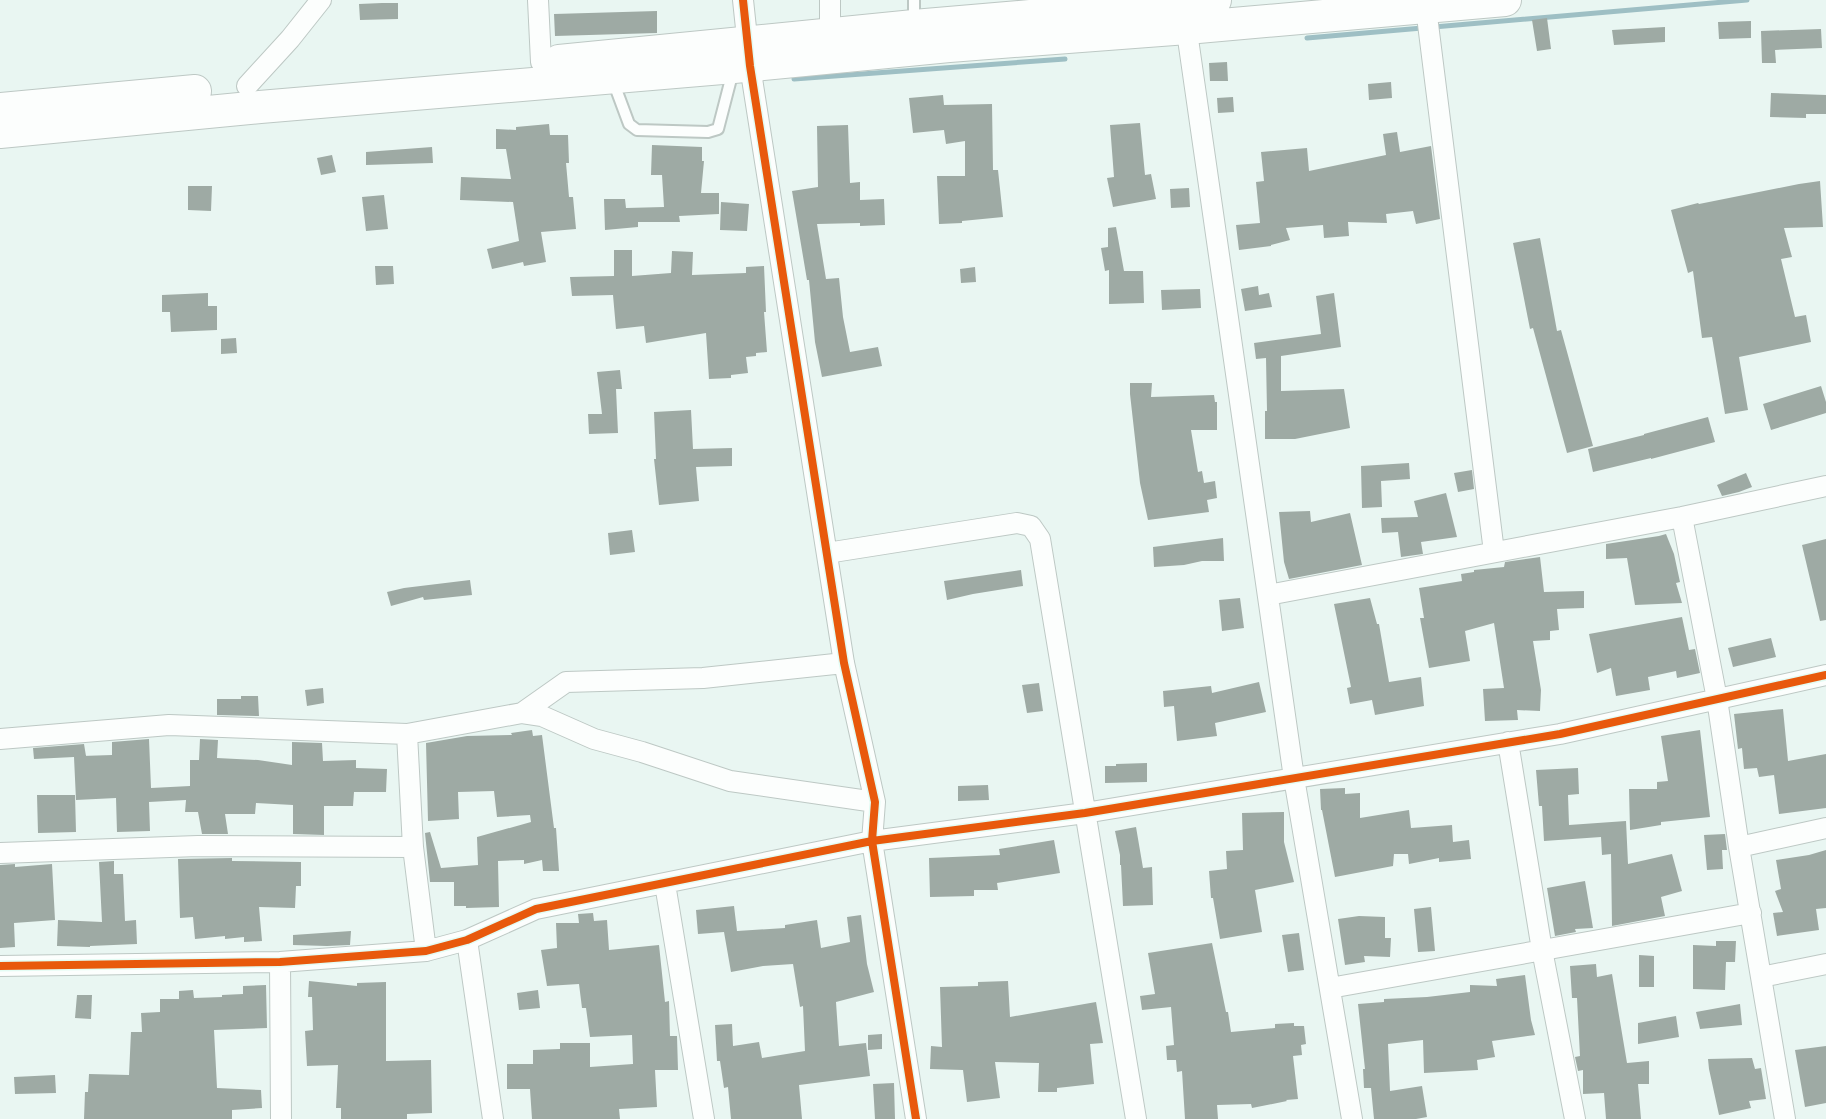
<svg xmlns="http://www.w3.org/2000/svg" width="1826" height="1119" font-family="Poppins,sans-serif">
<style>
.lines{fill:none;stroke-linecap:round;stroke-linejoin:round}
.stream{stroke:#9ebfc4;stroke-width:5}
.building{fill:#9eaaa4}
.service-casing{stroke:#bdc8c4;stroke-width:14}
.minor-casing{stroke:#bdc8c4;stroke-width:22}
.primary-casing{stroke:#bdc8c4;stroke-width:34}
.service{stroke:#fcfefd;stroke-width:10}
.minor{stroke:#fcfefd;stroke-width:20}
.primary{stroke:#fcfefd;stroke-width:32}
.cycleway-casing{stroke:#e3fcf4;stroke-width:11}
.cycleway{stroke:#e8590c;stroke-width:8}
</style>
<rect width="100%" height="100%" fill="#e9f6f2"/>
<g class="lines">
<path class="stream" d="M1307 38 1747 0
M794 79 1065 59"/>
</g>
<path class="building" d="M382 3H398V19L360 20 359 4Z
M657 11V33L555 36 554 14Z
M1547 18 1551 49 1537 51 1532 20Z
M1751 21V38L1719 39 1718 22Z
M1665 27V42L1614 45 1612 30Z
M1821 29 1822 48 1775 50 1776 63H1762L1761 31Z
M1227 62 1228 81H1210L1209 63Z
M1391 82 1392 98 1369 100 1368 84Z
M1771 93 1826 95V114H1806V118L1770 117Z
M943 95 944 105 992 104 993 170H998L1003 217 962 221V223L939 224 937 176H965V141L946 144 944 130 913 133 909 98Z
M1233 97 1234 112 1218 113 1217 98Z
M1140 123 1145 175 1151 174 1156 199 1113 207 1107 178 1114 177 1110 125Z
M549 124 550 135H568L569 163H566L569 197H573L576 229 541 232 546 262 524 266 523 262 492 269 487 249 519 241 513 202 460 200 461 177 511 179 506 149H496V129L516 130V127Z
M848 125 850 183 860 182V200L884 199 885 225 860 226V223L817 224 826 279 839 278 843 317 850 352 878 347 882 366 822 377 815 342 809 280H807L792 191 818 187 817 126Z
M1397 132 1400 152 1431 146 1440 219 1416 224 1413 211 1386 214 1387 223 1348 222 1349 236 1324 238 1323 225 1286 228 1290 240 1271 245V246L1239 250 1236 225 1260 223 1256 182 1264 181 1261 152 1307 148 1309 171 1386 155 1383 134Z
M652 145 702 147V161H704L701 193H719V214L679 216 680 222H638V227L605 230 604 199H625L626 208 664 207 662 175H651Z
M432 147 433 163 366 165V152Z
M332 155 336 172 321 175 317 158Z
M1820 181 1823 227 1784 228 1792 257 1781 259 1795 317 1806 315 1811 342 1739 357 1748 410 1725 414 1712 337 1702 338 1693 271 1688 273 1671 210 1698 203 1699 204 1799 184Z
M188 186H212L211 211 188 210Z
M1189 188 1190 207 1171 208 1170 189Z
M384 195 388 229 366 231 362 197Z
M721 202 749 204 747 231 720 230Z
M1116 227 1124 271H1143L1144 303 1109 304V270L1105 271 1101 248 1108 247V228Z
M1540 238 1557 331 1561 330 1593 446 1567 453 1533 328 1530 329 1513 243Z
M614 250H632V276L671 273 672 251 693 252 692 275 746 273V267L764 266 766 312H764L767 352 756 353V356L746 357 748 373 731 375V378L709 379 706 333 646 343 644 326 616 329 613 295 572 296 570 277 614 276Z
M375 266H393L394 284 376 285Z
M975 267 976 282 961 283 960 269Z
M1258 286 1259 295 1269 293 1272 307 1245 311 1241 289Z
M1200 289 1201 308 1162 310 1161 290Z
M208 293V306H217V330L171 332 170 312H162V295Z
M1334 293 1341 347 1281 356V391L1344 389 1350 428 1295 439H1265V411H1267L1266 358 1256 359 1254 343 1321 334 1316 296Z
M236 338 237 353 221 354V339Z
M620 370 622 389H616L618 433 589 434 588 414H602L597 372Z
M1130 383H1152L1151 397 1214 395 1215 402H1217V430H1191L1198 472 1202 471 1204 483 1215 481 1217 498 1207 500 1209 512 1148 520 1140 483 1130 394Z
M1821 386 1826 402V413L1771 430 1763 404Z
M691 410 693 449 732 448V466L696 467 699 501 659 505 654 459H656L654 412Z
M1708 417 1715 442 1651 459V458L1593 472 1588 449 1644 435V434Z
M1409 463 1410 479 1381 481 1382 507 1362 508 1361 466Z
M1472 470 1474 489 1458 492 1454 473Z
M1746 473 1752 487 1739 492 1722 496 1717 485Z
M1446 493 1457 537 1421 542 1423 554 1401 557 1398 532 1382 533 1381 518 1418 517 1414 501Z
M1310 511 1311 522 1350 513 1362 565 1289 579 1284 562 1279 512Z
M632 530 635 552 610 555 608 533Z
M1666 534 1674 554 1680 582 1676 583 1682 603 1635 605 1627 558 1606 559V544L1659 536Z
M1223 538 1224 561H1202L1184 565 1154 567 1153 547Z
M1826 539V620L1820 621 1802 545Z
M1540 557 1544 592 1584 591V608L1557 609 1559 630 1550 631V640L1533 641 1541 690 1540 711 1517 710 1518 720 1485 721 1483 689 1504 688 1494 623 1465 631 1470 661 1429 668 1420 618H1424L1419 588 1462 581 1461 574 1474 572V570L1504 567 1505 562Z
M1021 570 1023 586 973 594 947 600 944 581Z
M470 580 472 595 424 600 423 597 391 606 387 592 404 588Z
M1240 598 1244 628 1222 631 1219 600Z
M1370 598 1377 624H1379L1389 682 1421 677 1424 706 1375 715 1372 700 1350 704 1347 688 1351 687 1334 604Z
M1682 617 1689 650 1695 649 1700 673 1677 678 1676 671 1648 677 1650 690 1616 696 1611 668 1597 673 1589 634Z
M1771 638 1776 657 1733 667 1728 648Z
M1259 682 1266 712 1215 723 1217 736 1177 741 1174 706 1164 707 1163 691 1211 686 1212 693Z
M1039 683 1043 711 1027 713 1022 685Z
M323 688 324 703 307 706 305 690Z
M241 696H258L259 716 217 715V699H241Z
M1783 709 1788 761 1826 754V808L1779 814 1774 775 1759 777 1757 768 1744 769 1742 748 1738 749 1734 714Z
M532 730 533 736 542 735 554 828H556L559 871H543L542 860 524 864V860L498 861 499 907 466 908V906H454V882H430L425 833 430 832 441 868 478 865 477 837 531 822 530 815 497 817 494 791 458 792 459 819 428 821 426 743 467 736 512 735 511 733Z
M1700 730 1710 817 1661 822V825L1630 830 1629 789H1657V782L1668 781 1661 736Z
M149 739 151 788 190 786V760H199L200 739 218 740 217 758 258 760 292 765V742L322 743 323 761 356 760V768L387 769 386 792H354L353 806H324V835L293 834V805L256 803 255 814H225L228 834H202L198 812H185L186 800 149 802 150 831 117 832 116 798 76 800 74 757 34 759 33 748 84 744 86 756H82L112 755V742Z
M1147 763V782L1105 783V766H1116V764Z
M1578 768 1579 794 1568 795 1569 825 1626 821 1628 864 1672 854 1682 891 1661 897 1665 916 1612 926 1611 854 1602 855 1601 837 1544 841 1542 806H1539L1536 770Z
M988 785 989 800 958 801V786Z
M1345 788V794L1360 793V818L1409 810 1411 828 1452 825 1453 842 1469 840 1471 859 1439 862V858L1409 864 1408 854H1394L1393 866 1335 877 1322 810H1321L1320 789Z
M37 795H75L76 832 38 833Z
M1284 812V842L1294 882 1255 890 1262 932 1220 939 1213 898H1211L1209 871 1227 869 1226 851 1243 850 1242 813Z
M1136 827 1143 868 1152 867 1153 905 1123 906 1121 865H1120V855L1115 831Z
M1725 834 1727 850H1722L1723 869 1707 870 1704 835Z
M1054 840 1060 873 997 883 998 890H974V896L930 897 929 858 1000 855 999 849Z
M1826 850V908L1816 909 1819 930 1777 936 1773 913 1783 912 1775 891 1781 889 1776 860 1809 855Z
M232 858V861L301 862V886H296L295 908 259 907 262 941 244 942V937L225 939V936L195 939 193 917 180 918 178 859Z
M114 861V874H123L125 921 136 920 137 944 90 946V947L57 946 58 920 102 922 99 862Z
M15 864V867L52 864 55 920 14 923 15 947 0 948V865Z
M1585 881 1593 928 1575 929 1576 932 1555 936 1547 888Z
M734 906 737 931 785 928V925L817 920 821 948 850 942 847 917 861 915 867 964 874 992 836 1002 839 1046 866 1043 870 1076 799 1085 802 1119H731L728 1087 724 1088 720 1061H717L715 1025 732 1024 733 1046 759 1042 762 1058 805 1051 803 1006 800 1007 793 964 763 966 731 972 724 932 698 934 696 910Z
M1431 907 1435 951 1418 952 1414 909Z
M593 913 594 921 607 920 609 950 659 945 665 1002 669 1001 670 1036H677L678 1070H655L657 1107 619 1109 620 1119H532L530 1089H507V1064H533V1050L560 1049V1043H590V1067L633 1064 632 1035 590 1037 586 1008H582L579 984 547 986 541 950 557 948 556 923H579L578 914Z
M1359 916 1385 917V938H1391L1390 957 1364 956 1365 962 1345 965 1338 919Z
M351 931 350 945 327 946 293 945V935Z
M1299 933 1304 970 1288 972 1282 935Z
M1716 941H1736L1735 962H1726L1725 990 1693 989V945L1716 946Z
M1212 943 1226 1012H1228L1231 1032 1275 1028V1024L1294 1023V1026H1304L1306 1044 1301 1045 1302 1055 1293 1056 1298 1099 1286 1100 1287 1101 1252 1108 1251 1104 1217 1105 1218 1119H1185L1182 1071 1177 1072 1176 1060H1167L1166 1046 1174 1045 1171 1007 1142 1010 1140 996 1155 994 1148 953Z
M1639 955 1654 956V987H1639Z
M1596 964 1597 977 1612 974 1627 1063 1649 1061V1084H1638L1641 1119H1606L1604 1093 1583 1094V1070L1578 1071 1575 1057 1580 1056 1577 998H1572L1570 966Z
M1525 975 1531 1020 1535 1035 1492 1041 1495 1057 1477 1060 1478 1070 1424 1073 1423 1040 1388 1044 1390 1091 1422 1086 1427 1117 1416 1119H1374L1371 1088H1364L1363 1069H1365L1358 1004 1384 1002V999L1427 997 1470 992V985L1497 986 1496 979Z
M309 981 357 986V983L386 982V1061L431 1060 432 1113 407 1114V1119H341V1108H336L338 1065 307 1066 305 1031 313 1030 312 997H308Z
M1008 981 1010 1017 1096 1002 1103 1043 1090 1044 1094 1084 1057 1088V1092H1038L1039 1063 995 1062 1000 1098 967 1102 963 1070 930 1069 931 1046 942 1047 940 987 978 986V982Z
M266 985 267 1028 214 1030 217 1088 261 1090 262 1108 232 1110V1119H84L85 1092H88L89 1074 129 1075 131 1032H142L141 1013 160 1012V999H179V991L193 990 194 998 222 997V995L243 994V986Z
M538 990 540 1008 519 1010 517 993Z
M77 995H92L91 1019 75 1018Z
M1740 1004 1742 1025 1700 1029 1696 1012Z
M1676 1016 1679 1037 1638 1044V1023Z
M882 1034V1049L868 1050V1035Z
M1826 1046V1103L1805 1107 1795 1050Z
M1752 1058 1755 1069 1761 1068 1766 1099 1749 1101 1751 1108 1719 1115 1709 1069 1708 1059Z
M55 1075 56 1093 15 1094 14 1077Z
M894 1083 895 1119H875L873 1084Z"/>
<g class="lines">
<g class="service-casing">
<path id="service" d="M914 0V23
M613 81 629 124 637 130 708 132 718 129 733 71"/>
</g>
<g class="minor-casing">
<path id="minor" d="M538 0 541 62
M743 0 750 66 844 663 875 802 872 841 916 1119
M830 0V35
M1425 0 1494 552
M1185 18 1294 778 1352 1119
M247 86 290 39 321 0
M1682 517 1717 699 1739 847 1785 1119
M827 553 1017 523 1031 526 1040 539 1136 1119
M1268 595 1682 517 1826 486
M522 713 542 716 594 739 642 752 730 781 875 802
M407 734 413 847 426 951
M0 739 169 725 407 734 522 713 566 682 703 678 844 663
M1508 742 1542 950 1575 1119
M1739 847 1826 828
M0 853 198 846 413 847
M665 884 704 1119
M467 940 493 1119
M280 962 281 1119
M0 966 280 962 426 951 467 940 536 909 872 841 1085 813 1560 734 1826 675
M1761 977 1826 964
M1330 988 1751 913"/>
</g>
<g class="primary-casing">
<path id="primary" d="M559 61 914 26 1215 0
M0 109 195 91
M0 132 260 107 734 67 949 46 1187 28 1505 0"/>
</g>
<use href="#service" class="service"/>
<use href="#minor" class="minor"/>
<use href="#primary" class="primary"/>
<g class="cycleway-casing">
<path id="cycleway" d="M743 0 750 66 844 663 875 802 872 841 916 1119
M0 966 280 962 426 951 467 940 536 909 872 841 1085 813 1560 734 1826 675"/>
</g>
<use href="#cycleway" class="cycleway"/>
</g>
</svg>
